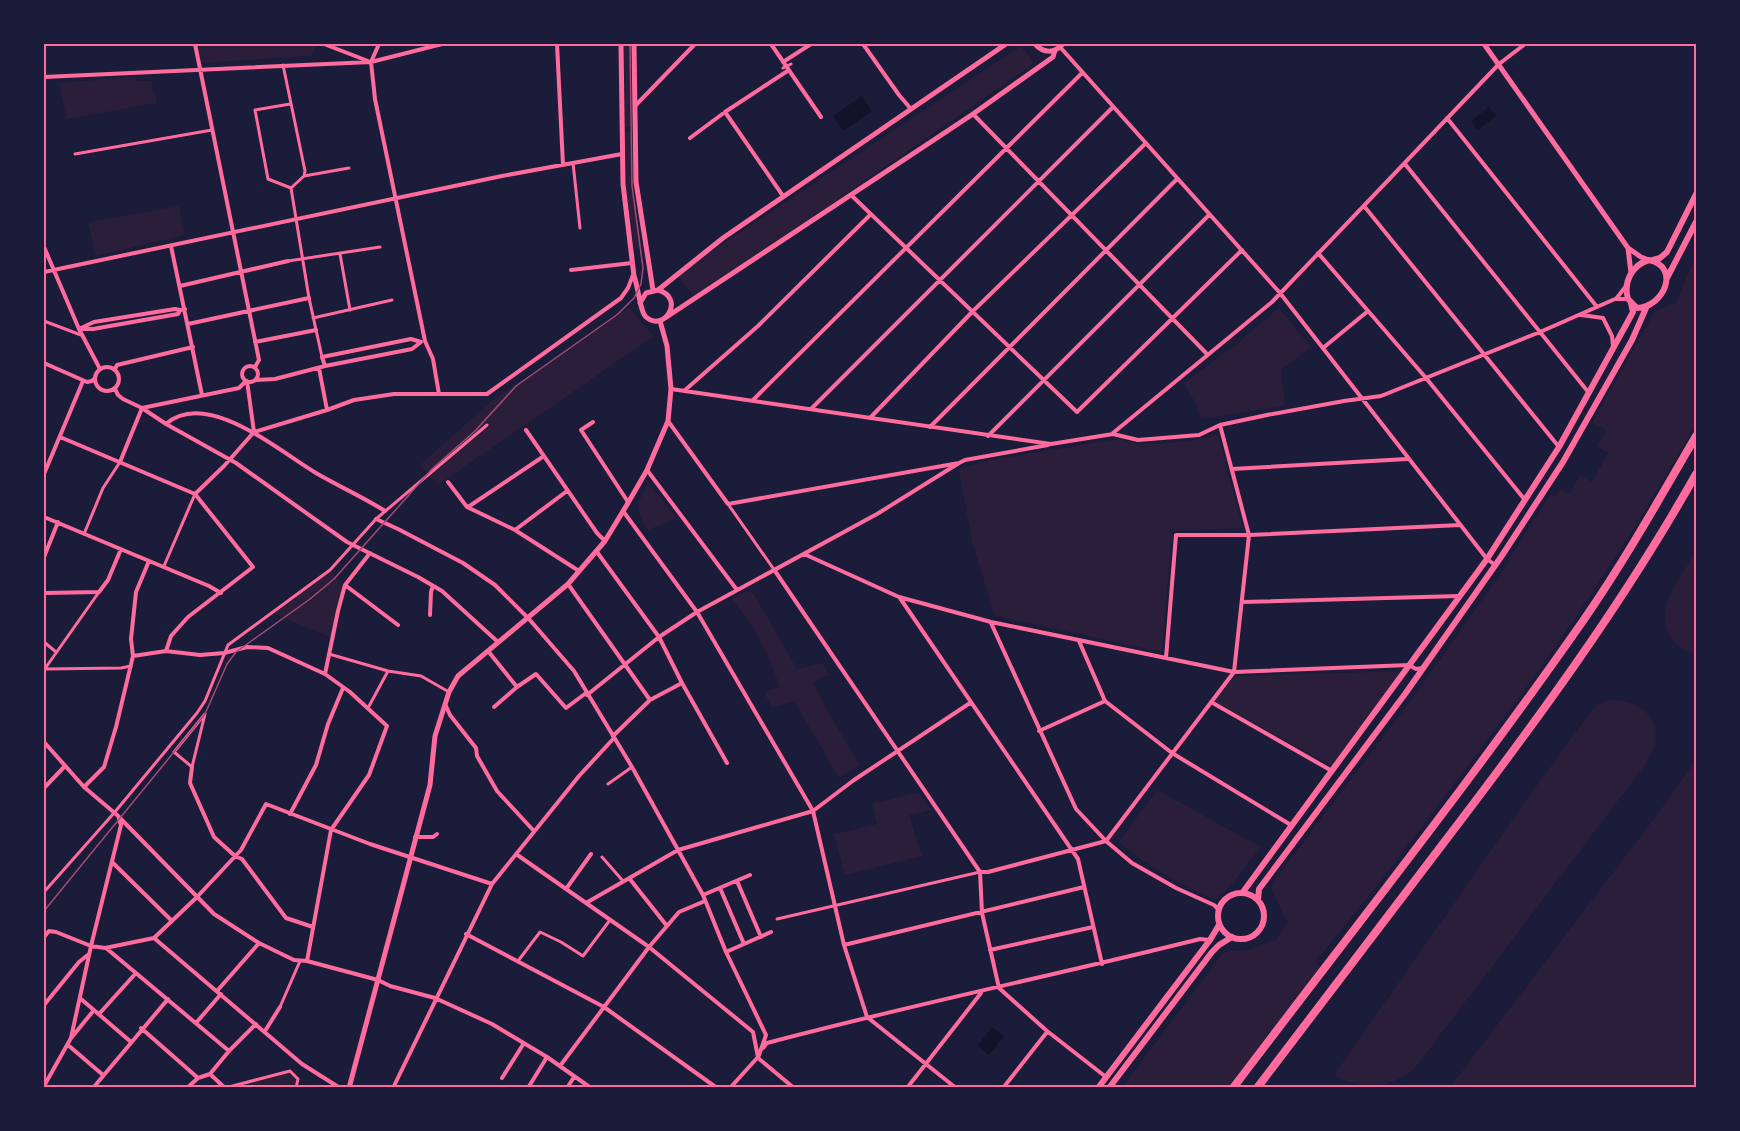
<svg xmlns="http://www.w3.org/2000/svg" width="1740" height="1131" font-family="Lora,serif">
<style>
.green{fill:#2a1e3b}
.water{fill:#12122b}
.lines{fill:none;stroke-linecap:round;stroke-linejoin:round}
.pedestrian{stroke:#ff6b9d;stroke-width:3}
.minor{stroke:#ff6b9d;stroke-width:4}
.tertiary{stroke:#ff6b9d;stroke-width:5}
.secondary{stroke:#ff6b9d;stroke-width:6}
.motorway{stroke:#ff6b9d;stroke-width:8}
.tram{stroke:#a44b75;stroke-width:1.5}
.neatline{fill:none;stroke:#ff6b9d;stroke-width:2}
</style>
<rect width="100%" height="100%" fill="#1b1b3a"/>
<path class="green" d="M198 44H316L311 56 200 63Z
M624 44H631L632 127H625Z
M1021 46 1035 63 695 299 677 274Z
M134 77 137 81H151L157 103 67 119 59 83Z
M625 132H632L634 195 642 248 635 249 627 195Z
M179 206 185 235 96 256 88 222Z
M1696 255V422L1680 452 1633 530 1576 617 1519 698 1380 882 1315 962 1324 969 1230 1087 1124 1088 1129 1078 1223 953C1233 949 1233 952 1242 951 1254 950 1264 942 1276 940L1287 923 1270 886 1412 699 1509 562 1508 560 1551 494 1555 496 1560 489 1570 494 1580 475 1592 482 1608 453 1597 446 1607 430 1592 423 1655 311 1676 303Z
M629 308 654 336 438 485 420 465 494 399Z
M1279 308 1311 347 1281 370 1285 406 1201 419 1196 404 1184 383 1234 346Z
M1218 435 1243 528 1172 531 1162 652 995 616 972 542 959 470 985 461 1118 439C1153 449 1183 442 1218 435Z
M648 483 677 518 648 530C634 508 636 506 648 483Z
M1696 552V654C1685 652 1672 644 1668 632 1657 602 1681 577 1696 552Z
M330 570 345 585 332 638 272 613Z
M750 591 754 594 797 669 822 663 829 675 813 682 828 712 860 765 839 778 794 701 772 708 764 692 780 687C769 657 754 623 732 600L734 597Z
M1410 671 1335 768 1214 701 1236 676Z
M1614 700C1638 700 1661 717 1655 744 1653 756 1643 767 1636 777L1415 1068C1388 1090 1364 1091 1334 1075L1532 792 1593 709 1604 701Z
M1696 760V1087H1450L1656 816Z
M1157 790 1261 847 1227 890 1215 900C1180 884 1149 867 1119 842Z
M918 792 932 810 909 815 922 856 845 875 834 834 877 824 872 804Z
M290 1071 298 1079 296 1087 225 1088Z"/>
<path class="water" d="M862 96 872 111 843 131 833 116Z
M1489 107 1496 116 1478 130 1471 121Z
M992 1027 1004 1036 989 1055 978 1046Z"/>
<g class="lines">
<path class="pedestrian" d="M283 65 305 171 304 176 291 188 309 298 322 357
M783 68 791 64
M290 104 255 110 268 179 291 188
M75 154 212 130
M573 163 580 228
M304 176 349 168
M340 254 350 310
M288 261 380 247
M313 318 392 300
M44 321 81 335
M728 504 775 571
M84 534 103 488 120 462
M164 566 195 494
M44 642 56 652
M329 654 388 671 421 676 449 692
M45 669 121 668 131 666
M44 670 99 592
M368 708 388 671
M205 714 192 767 174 752Z
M608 784 632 767
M602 857 623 881
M44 892 114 813 197 713 205 701 228 645 330 570 376 519 487 425
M777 919 980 872
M518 961 540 932 561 942 583 956 610 920
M280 1007 300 961
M225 1088 290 1071 298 1079 296 1088"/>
<path class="minor" d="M195 44 259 360 255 367
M324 44 368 61
M379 44 371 62 375 99 425 341 433 359 439 394
M557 44 563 165
M771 44 821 117
M863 44 899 95 911 109
M1060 47 1280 293 1487 559 1495 565
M783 62 811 44
M44 77 371 62 442 44
M635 106 695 44
M725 112 783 196
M973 114 1207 354
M1447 118 1597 307
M690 138 725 112 789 70
M1405 164 1589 393
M851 195 1077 412 1242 250
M1364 206 1559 447
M171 246 202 395
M44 247 79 329 100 369
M1318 253 1426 378 1525 500
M571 270 632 263
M44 272 502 176 622 154
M180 286 288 261
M1616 299 1626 286
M180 310 175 309 94 322 79 329H93L178 314 180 310 185 309
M1581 315 1603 318 1612 336 1613 346
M188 324 309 298
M255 342 316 330
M1323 348 1368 311
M44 363 87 382 92 381 95 378
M242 374a8 8 0 1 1 16 0a8 8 0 1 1-16 0Z
M95 379a12 12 0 1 1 24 0a12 12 0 1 1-24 0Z
M319 368 327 410
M115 369 117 365 193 347
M256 380 275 379 325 366 412 349 421 342 411 339 322 357 325 366
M247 381 254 432
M115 389 118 395 123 399 142 408 166 424 236 463 347 542 418 577 442 591 498 642
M671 389 1051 444 1113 434 1138 440 1199 435 1220 425 1267 415 1344 401 1381 396 1540 332 1615 299H1627
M684 391 758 326 871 214
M753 400 1082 73
M811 409 1113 107
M870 418 973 311 1146 143
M668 421 728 504 959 463 965 460 1048 445
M593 422 581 430 628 502
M166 424C207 388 280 452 316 473 338 486 363 497 385 511
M930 427 1177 179
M526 430 597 533 605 541
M1113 433 1272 302 1499 64 1525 44
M988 436 1209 215
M60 437 195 494 253 567 188 617 171 636 166 651
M120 462 142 408 239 388 246 381
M1232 469 1407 459
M647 470 737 590
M44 474 83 381
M448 482 467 507 515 530 579 571
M195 494 224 466 254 432 327 410 354 400 394 394H487L621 298 628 288 633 275
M468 507 544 456
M623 511 697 612 813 811 844 945 867 1017
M44 517 209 586 221 593
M376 519 398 529 463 563 495 585 529 619 574 671 632 767 703 895 726 952 766 1035 758 1058
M515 530 567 491
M597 552 659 637 682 683 727 763
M804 554 899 597 991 622 1234 672 1409 665 1416 669 1423 668
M44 557 58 522
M775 571 980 872 982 913 999 988 1047 1031 1106 1077
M568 584 650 700
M345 585 398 625
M44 593 99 592 108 580 121 549
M900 598 1078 859 1102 964
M1242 602 1459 596
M430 615 431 592 433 586
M991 623 1076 809 1106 841 1132 863 1176 888 1214 905 1219 910
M1079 641 1105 701 1172 753 1291 825
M488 651 517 687 494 707
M133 656 166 651 200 655 224 653 247 647 268 648 325 674 350 692 387 726 369 775 331 830 307 961
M1166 658 1176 535H1249L1460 525
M325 674 338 611 345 585 370 553
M517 687 536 674 566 708 586 693
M587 695 659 637 697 612 877 514 959 463
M1211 702 1332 771
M446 706 450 715 476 748 477 756 497 791 533 830
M1039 731 1105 701
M613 736 650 700 682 683
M44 742 84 787 117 815 214 914 259 943 294 960 307 961 378 980 390 986 435 998 492 1024 547 1057 591 1088
M192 767 190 783 214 837 235 856 242 859 286 918 313 927
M84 787 104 767 116 727 133 656 131 639 136 592 149 561
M44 788 65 766
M290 814 316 765 328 724 343 688
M415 837H433L437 834
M516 854 649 947 753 1032 758 1057
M112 862 172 921
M980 872H988L1106 841 1234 672 1249 535 1220 425
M629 878 667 926
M737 881 761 937
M720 888 744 944
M566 889 591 854
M703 895 750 875
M586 903 678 850 813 811 854 780 970 703
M466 934 604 1007 717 1088
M44 937 49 931 56 932 91 946 105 948 154 938 196 898 241 850 266 804 370 844 492 884
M154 938 302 1064 340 1088
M844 945 1084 887
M106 948 229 1051
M990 950 1093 927
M726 952 771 932
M217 991 259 943
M81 999 131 1042
M44 1005 79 962 89 954
M99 1014 136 973
M867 1017 956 1088
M196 1023 221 994
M141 1028 198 1078
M265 1031 280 1007
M72 1037 94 1010
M68 1045 103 1075
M763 1048 767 1043C910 1005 1056 975 1200 939L1209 940
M758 1058 794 1088
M560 1066 649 947 679 912 705 901
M210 1074 225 1088
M502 1078 524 1043
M44 1086 71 1038 91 946 121 825 119 819
M93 1088 168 999
M187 1088 198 1078 210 1074 229 1051 256 1024
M393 1088 492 884 579 776 614 738
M528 1088 547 1057
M567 1088 574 1077
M730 1088 758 1057
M907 1088 981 993
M1003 1088 1047 1032"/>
<path class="tertiary" d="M621 44 623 184 634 276C638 285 640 312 646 317 664 333 686 298 658 290L646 293 640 303
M634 44 636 182 653 290
M1035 44C1043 53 1054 54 1063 44
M1484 44 1628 248 1641 257 1649 260
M1628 248 1631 273
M658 290 723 238 1006 44
M665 318 973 114 1053 57 1055 50
M349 1088 430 785 435 736 449 692 458 676 568 584 605 541 628 503 647 470 668 421 671 389 667 346 660 321"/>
<path class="secondary" d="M1649 260C1681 267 1664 307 1637 308L1628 299C1623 282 1632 265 1649 260Z
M1653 260 1660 258 1667 252 1696 194
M1667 278 1696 222
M1243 892 1487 559 1559 447 1633 312 1631 303
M1218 916a23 23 0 1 1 46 0a23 23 0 1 1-46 0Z
M1258 900 1259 889 1405 694 1501 557 1563 462 1632 340 1646 308
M1098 1088 1210 940 1219 925
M1109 1088 1212 952 1219 945 1232 937"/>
<path class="motorway" d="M1233 1088C1351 932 1473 779 1585 618 1625 560 1660 498 1696 436
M1257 1088C1319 1007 1380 926 1442 845 1533 726 1623 604 1696 474"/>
<path class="tram" d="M44 911 205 714 227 664 236 652 310 599 334 579 432 469 475 431 516 386 618 314 634 298 641 284 643 268 632 186 630 44"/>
</g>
<rect width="1740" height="1131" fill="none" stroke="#1b1b3a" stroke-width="90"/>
<rect x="45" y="45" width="1650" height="1041" class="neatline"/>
</svg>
